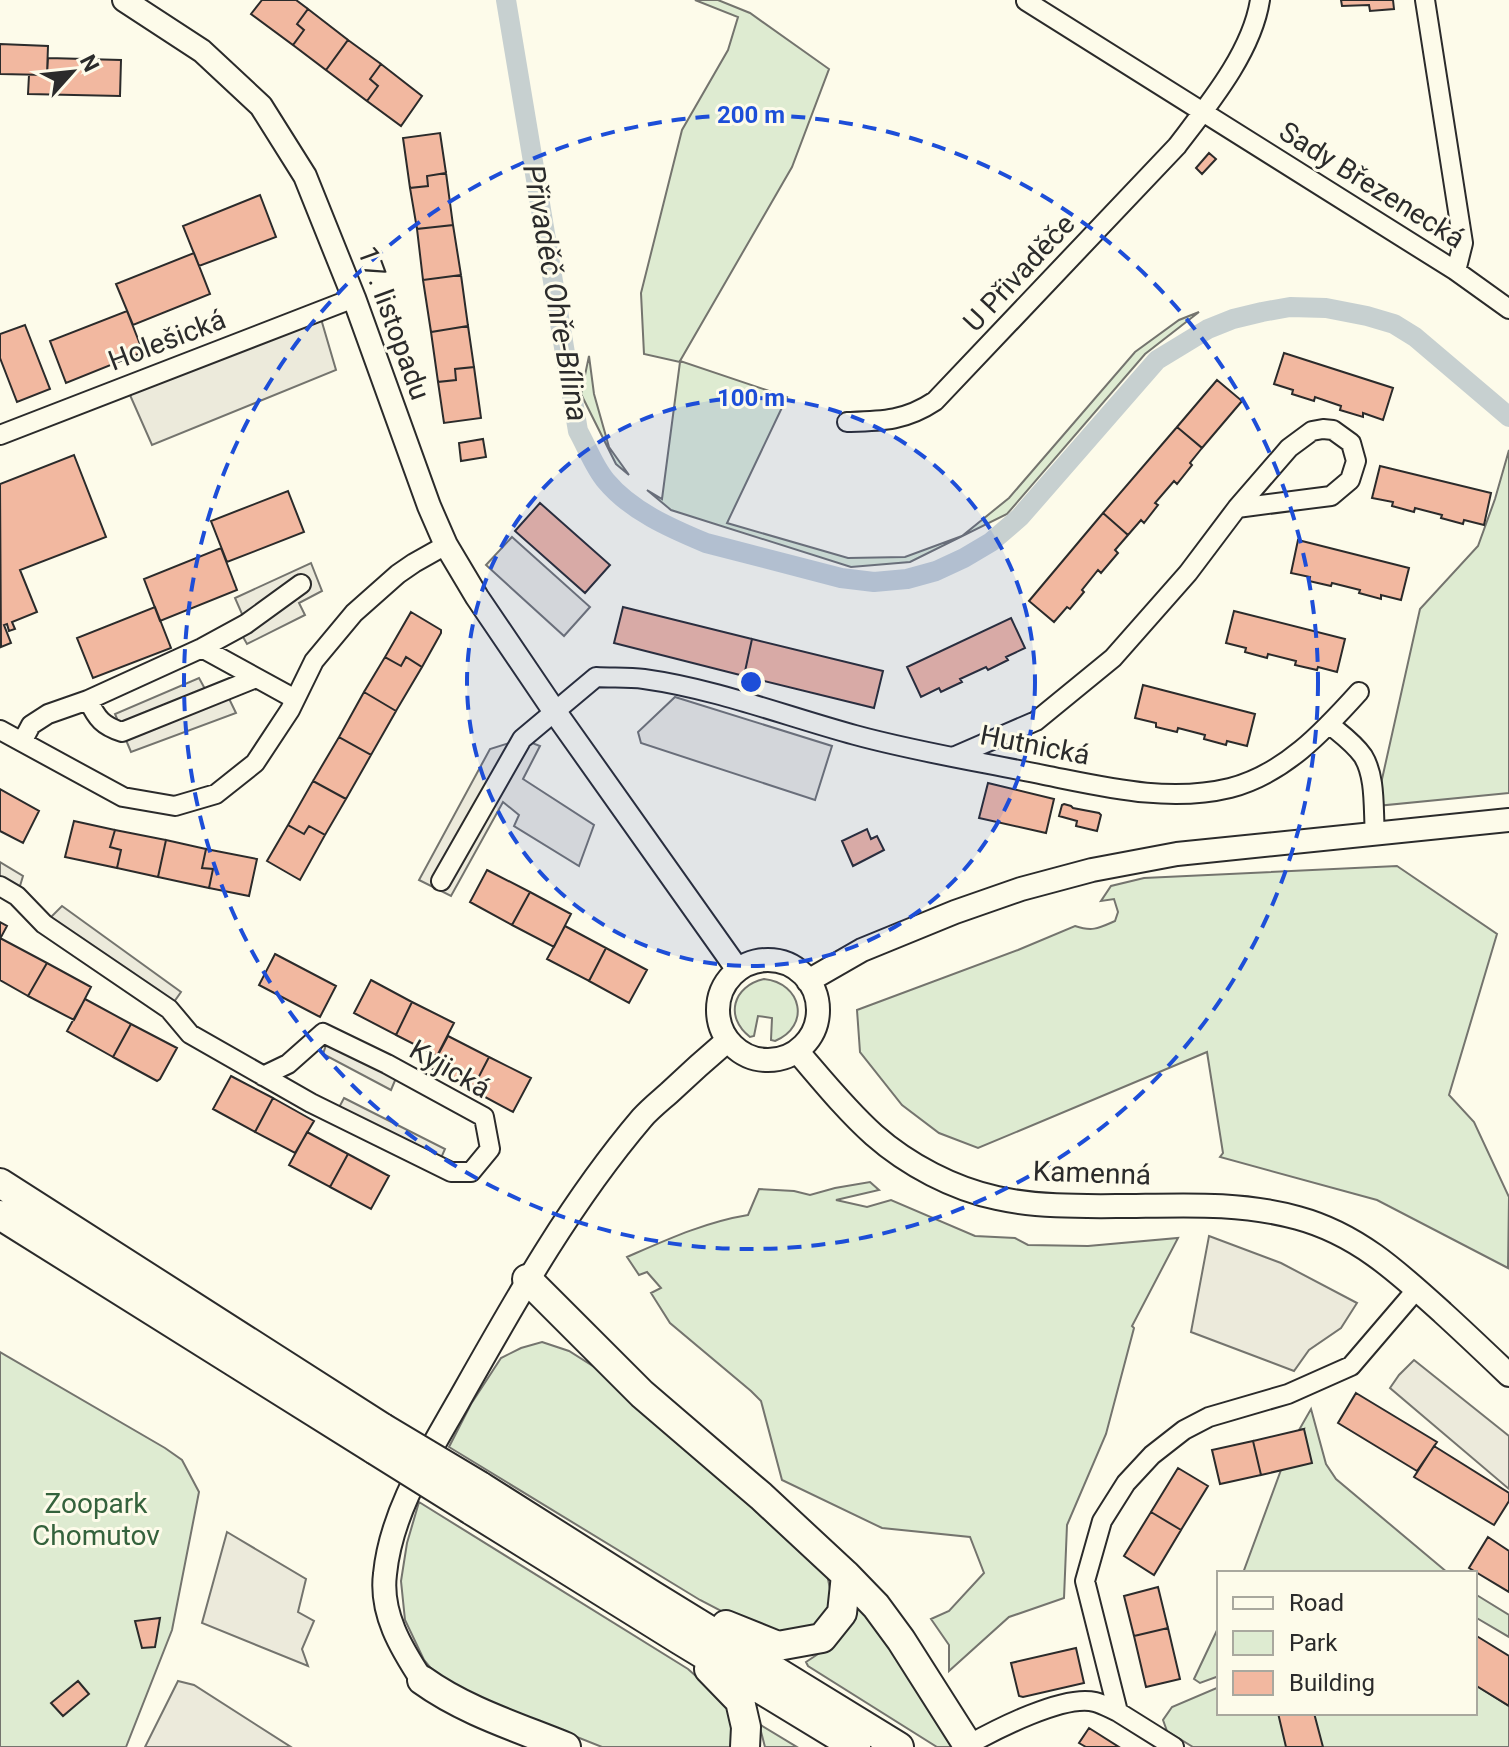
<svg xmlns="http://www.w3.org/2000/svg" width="1509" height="1747" font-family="Roboto,sans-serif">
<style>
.green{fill:#deebd1;stroke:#74746e;stroke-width:2}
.parking{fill:#eceadb;stroke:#74746e;stroke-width:2}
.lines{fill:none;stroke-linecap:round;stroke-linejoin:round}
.canal{stroke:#c7d0d0;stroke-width:20}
.building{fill:#f2b8a0;stroke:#2b2b2b;stroke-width:2}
.minor-casing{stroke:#2b2b2b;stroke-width:22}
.tertiary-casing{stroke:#2b2b2b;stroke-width:26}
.trunk-casing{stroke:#2b2b2b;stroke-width:32}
.minor{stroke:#fdfbea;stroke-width:18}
.tertiary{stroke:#fdfbea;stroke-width:22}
.trunk{stroke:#fdfbea;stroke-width:28}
.trunk-bridge-casing{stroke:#2b2b2b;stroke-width:32;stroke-linecap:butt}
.trunk-bridge{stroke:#fdfbea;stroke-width:28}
.ring{fill:none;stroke:#1d4ed8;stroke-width:4;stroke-dasharray:14 10}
.labels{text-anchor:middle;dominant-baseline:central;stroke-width:6;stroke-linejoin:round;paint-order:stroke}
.street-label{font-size:28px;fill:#2b2b2b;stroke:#fdfbea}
.park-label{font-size:28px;fill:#34623c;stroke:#fdfbea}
.water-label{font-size:30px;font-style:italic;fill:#2b2b2b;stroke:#fdfbea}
.centre{fill:#1d4ed8;stroke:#fdfbea;stroke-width:4}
.ring-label{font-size:24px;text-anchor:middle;font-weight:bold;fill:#1d4ed8;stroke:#fdfbea;stroke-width:6;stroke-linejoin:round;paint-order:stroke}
</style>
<rect width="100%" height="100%" fill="#fdfbea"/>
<path class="green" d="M695 0H718L750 13 829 69 792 167 680 361 787 397 727 523 848 558 905 557 962 536 1009 498 1135 352 1179 320 1199 312 1145 354 1007 514 910 562 851 567 671 510 647 490 662 499 680 362 644 354 641 293 682 130 728 50 738 17Z
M589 356 594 394 609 447 629 475 616 464 581 394Z
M1509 450V793L1376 806 1420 609 1478 546 1495 499Z
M1397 866 1497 934 1449 1095 1474 1122 1509 1197 1508 1268 1377 1200 1220 1157 1223 1153 1207 1052 978 1148 939 1133 902 1105 860 1052 857 1010 1018 950 1075 926C1093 932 1099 928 1115 921L1118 912 1114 899 1101 901 1111 886 1144 878Z
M764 979C802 983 811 1026 775 1041L771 1040 772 1018 758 1016 754 1036 750 1037C724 1017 733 986 764 979Z
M870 1182 879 1190 836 1200 867 1207 891 1200 975 1236 1015 1238 1028 1245 1088 1246 1178 1238 1132 1326 1134 1328 1106 1434 1067 1525 1064 1598 1009 1617 949 1671V1645L931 1619 949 1611 984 1573 970 1537 882 1528 782 1480 761 1401 751 1391 670 1323 651 1293 661 1288 647 1272 639 1275 627 1257C666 1240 705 1222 748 1215L759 1189 794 1191 810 1195 835 1188Z
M542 1342 569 1351 607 1375 827 1574 831 1594 830 1604 827 1611 815 1626 781 1635 748 1625 700 1600 449 1447 471 1404 501 1358 521 1348Z
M0 1352 165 1448 182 1460 199 1492 172 1630 126 1747H0Z
M1311 1409 1326 1464 1336 1479 1448 1573H1243L1281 1470 1304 1429 1299 1430Z
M419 1502 688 1669 724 1701 735 1726 734 1747H602L471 1695 450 1684 433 1671 424 1660 405 1620 401 1581 407 1543Z
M1475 1594 1509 1615V1637L1475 1617Z
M858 1608 861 1609 887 1644 954 1747H937L808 1666 806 1662 830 1646 854 1610Z
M1219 1626V1676L1200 1683 1194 1679Z
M1475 1685 1509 1706V1747H1193L1167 1731 1163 1720 1172 1707 1219 1687V1713H1475Z
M759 1724 797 1747H765Z"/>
<path class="parking" d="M319 312 336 370 152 445 126 386Z
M512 537 590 607 564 636 486 565Z
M311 563 322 591 299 603 305 615 247 644 238 628 246 623 235 598Z
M199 678 205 689 221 682 236 713 131 752 115 714Z
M675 697 832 746 815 800 641 743 638 732Z
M522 739 540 746 523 779 594 825 579 866 514 826 519 815 503 802 451 896 419 880 490 749Z
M0 862 23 876 17 896 0 886Z
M62 906 181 992 169 1009 44 924Z
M329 1036 399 1071 391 1090 323 1054Z
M344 1098 445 1149 438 1165 335 1115Z
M1209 1236 1281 1263 1357 1303 1341 1328 1309 1350 1294 1371 1191 1332Z
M1414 1360 1509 1436V1489L1390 1388 1399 1375Z
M227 1532 306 1579 298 1612 314 1621 302 1649 308 1666 202 1623Z
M178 1681 194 1685 291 1747H145Z"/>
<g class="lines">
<path class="canal" d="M506 0 578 431C587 447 594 467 606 481 631 511 670 528 706 543L841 578 874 582 907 579 936 571 964 558 991 542 1020 517 1157 360 1208 329 1233 319 1262 312 1290 307 1326 308 1367 316 1394 324 1415 337 1509 417"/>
</g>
<path class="building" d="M262 0H296L308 9 297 24 304 30 293 45 251 14Z
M1341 0H1393L1394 9 1370 11 1369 5 1342 6Z
M308 9 348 40 326 70 293 45 304 30 297 24Z
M348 40 381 64 370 79 378 86 367 101 326 70Z
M0 44 48 46 47 75 0 74Z
M48 58 121 60 120 96 28 94 29 75H47Z
M381 64 422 96 401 126 367 101 378 86 370 79Z
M440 133 446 173 427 176 428 186 410 188 403 138Z
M1209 153 1216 159 1202 174 1196 168Z
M446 173 453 225 417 229 410 188 428 186 427 176Z
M260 195 276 237 199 266 183 226Z
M453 225 461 275 423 280 417 229Z
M194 253 210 294 133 325 116 284Z
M461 275 468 326 431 332 423 280Z
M127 311 143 352 66 383 50 341Z
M25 325 50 389 17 402 0 358V334Z
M468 326 474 367 455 369 456 380 438 382 431 332Z
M1284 353 1393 388 1383 420 1363 413V417L1340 410 1341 406 1315 397 1314 401 1292 394 1293 390 1274 384Z
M474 367 481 418 444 423 438 382 456 380 455 369Z
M1217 380 1242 401 1202 448 1177 427Z
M1177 427 1202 448 1190 463 1192 465 1177 484 1174 481 1155 503 1158 505 1144 523 1141 520 1128 535 1103 513Z
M483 439 486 457 461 461 459 443Z
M74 455 106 537 20 570 37 612 12 622 15 629 9 631 7 624 4 625 11 643 1 647 0 484Z
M1380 466 1491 493 1484 525 1464 520 1463 524 1441 518 1442 515 1415 508 1414 512 1392 506 1393 502 1372 498Z
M288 491 304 532 227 562 211 521Z
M540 503 610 565 585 593 515 531Z
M1103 513 1128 535 1115 550 1118 553 1101 573 1098 570 1082 590 1084 592 1070 609 1067 607 1054 622 1029 601Z
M1298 540 1409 568 1401 600 1381 595V599L1359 593 1360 590 1332 583 1331 586 1309 581 1310 577 1291 573Z
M221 548 237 590 160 621 144 579Z
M155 607 171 648 93 678 77 638Z
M623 607 752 639 744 676 614 643Z
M1234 611 1345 639 1337 672 1318 667 1317 670 1295 665 1296 661 1268 654 1267 658 1245 652 1246 648 1226 643Z
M411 612 441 630V633L422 667 406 657 401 666 385 657Z
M1011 618 1025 648 1006 657 1008 660 988 670 986 667 960 679 962 682 947 689 941 692 939 688 921 697 907 667Z
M752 639 883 671 874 708 744 676Z
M385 657 401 666 406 657 422 667 396 711 364 692Z
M1143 685 1255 714 1247 746 1227 741 1226 745 1204 739 1205 735 1178 728 1177 732 1156 727V723L1135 718Z
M364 692 396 711 371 755 339 737Z
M339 737 371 755 346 799 313 781Z
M313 781 346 799 325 835 309 826 304 834 288 825Z
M988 783 1054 799 1046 833 979 818Z
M0 789 39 811 23 843 0 831Z
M1064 804 1071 806 1073 808 1099 813 1101 815 1097 831 1076 826 1077 821 1059 816 1062 805Z
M74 821 115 830 110 847 121 850 117 868 65 857Z
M288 825 304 834 309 826 325 835 300 880 267 861Z
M867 829 871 839 877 836 884 850 853 866 842 841Z
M115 830 166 840 158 877 117 868 121 850 110 847Z
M166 840 206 849 202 868 213 869 209 888 158 877Z
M206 849 257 859 249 896 209 888 213 869 202 868Z
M487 870 530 892 512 925 470 902Z
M530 892 571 914 554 947 512 925Z
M0 922 7 926 0 939Z
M565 926 606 948 589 981 547 959Z
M0 938 47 963 28 996 0 980Z
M606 948 647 970 629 1003 589 981Z
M275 954 336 986 320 1017 259 985Z
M47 963 91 987 74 1020 28 996Z
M371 980 412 1002 396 1035 354 1013Z
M85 999 131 1024 113 1057 67 1031Z
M412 1002 454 1023 437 1056 396 1035Z
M131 1024 177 1048 160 1079 157 1081 113 1057Z
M448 1036 489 1057 472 1090 431 1068Z
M489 1057 531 1078 513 1112 472 1090Z
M231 1076 273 1098 255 1132 213 1109Z
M273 1098 314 1121 295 1153 255 1132Z
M307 1132 348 1154 330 1187 289 1165Z
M348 1154 389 1176 371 1209 330 1187Z
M1356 1393 1437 1442 1417 1471 1338 1423Z
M1304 1429 1312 1463 1261 1475 1253 1441Z
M1253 1441 1261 1475 1220 1484 1212 1450Z
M1434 1446 1509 1493V1501L1494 1525 1414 1477Z
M1178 1468 1208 1486 1181 1530 1151 1512Z
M1151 1512 1181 1530 1154 1575 1124 1556Z
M1488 1537 1509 1551V1592L1469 1568Z
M1158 1587 1168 1628 1134 1636 1124 1596Z
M160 1618 155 1647 142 1648 135 1621Z
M1168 1628 1180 1679 1146 1687 1134 1636Z
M1475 1635 1509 1656V1706L1475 1685Z
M1076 1648 1084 1683 1023 1697 1019 1696 1011 1663Z
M78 1681 89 1694 63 1716 51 1703Z
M1278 1713H1314L1323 1747H1286Z
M1089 1728 1119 1747H1086L1079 1743Z"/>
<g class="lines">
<g class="minor-casing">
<path id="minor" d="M1425 0 1463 243 1456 271
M1026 1 1456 271 1509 309
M847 422C882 421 905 421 935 401L1177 146C1209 104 1252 52 1260 0
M0 435 354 298
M202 648 295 699
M256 678 122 732C103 726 97 719 88 700L202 648 246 624 301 584
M1329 724C1341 734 1354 743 1363 756 1376 777 1373 809 1375 834
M0 730 123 797 175 806 216 794 255 763 290 710 314 661 354 613 398 574 414 563 446 545
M22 742 31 725 48 714 88 700
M953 757 1036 721 1113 658 1188 573 1237 508 1289 448 1312 431 1323 429 1333 430 1351 443 1356 461 1350 480 1331 496 1237 508
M441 881 522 739 596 677C612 678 628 677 644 679 716 689 785 716 855 735 917 752 981 762 1044 775 1105 787 1168 803 1230 788 1284 774 1323 732 1359 692
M0 886 17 896 44 924 169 1009 190 1034 311 1103 451 1172H471L490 1149 484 1117 387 1064 323 1033 288 1064 263 1076
M968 1745C995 1730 1064 1694 1095 1702 1103 1704 1111 1709 1118 1712
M1174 1747 1118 1712 1085 1581 1102 1521 1126 1483 1152 1455 1184 1430 1209 1417 1288 1394 1351 1366 1417 1289"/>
</g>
<g class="tertiary-casing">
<path id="tertiary" d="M124 0 202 51 261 106 305 176 354 298 429 506 446 545 477 597 555 712 738 970
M718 1010a50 50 0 1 1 100 0a50 50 0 1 1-100 0Z
M808 981 862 950 955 912 1021 889 1092 870 1177 854 1509 820
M797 1051C822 1080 846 1110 874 1135 908 1165 954 1189 997 1198 1042 1208 1090 1206 1136 1206 1191 1205 1244 1203 1298 1218 1357 1234 1398 1272 1443 1313 1465 1333 1487 1354 1509 1375
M422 1680C401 1648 380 1613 385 1574 391 1512 428 1455 458 1402 514 1303 568 1205 642 1118 650 1109 660 1101 669 1093 688 1075 708 1057 728 1040"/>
</g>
<g class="trunk-casing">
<path id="trunk" d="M0 1183 383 1428
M0 1215 375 1450
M527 1279 642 1394 761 1496 846 1575 876 1606 901 1640 969 1747
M480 1486 652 1595 899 1747
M471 1510 680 1640 856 1747
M726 1625 778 1646 822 1638 842 1613 846 1575
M709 1669 740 1701 746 1727 745 1747
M422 1680C465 1711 517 1727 566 1747"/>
</g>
<use href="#minor" class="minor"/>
<use href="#tertiary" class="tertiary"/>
<use href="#trunk" class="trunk"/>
<g class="trunk-bridge-casing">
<path id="trunk-bridge" d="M383 1428 480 1486
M375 1450 471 1510"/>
</g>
<use href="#trunk-bridge" class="trunk-bridge"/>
</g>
<circle cx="751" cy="682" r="284" fill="#1d4ed8" fill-opacity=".12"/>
<g class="ring">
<circle cx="751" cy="682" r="284"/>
<circle cx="751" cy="682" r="567"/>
</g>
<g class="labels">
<g class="street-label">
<text transform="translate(1372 185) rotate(32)">Sady Březenecká</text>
<text transform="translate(1019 273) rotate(-47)">U Přivaděče</text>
<text transform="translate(394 323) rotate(70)">17. listopadu</text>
<text transform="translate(167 340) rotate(-21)">Holešická</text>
<text transform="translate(1035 745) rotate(11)">Hutnická</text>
<text transform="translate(450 1069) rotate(30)">Kyjická</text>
<text transform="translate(1092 1173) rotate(2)">Kamenná</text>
</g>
<g class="park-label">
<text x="96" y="1503">Zoopark<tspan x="96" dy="32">Chomutov</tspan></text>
</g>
<g class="water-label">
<text transform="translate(556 293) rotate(80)">Přivaděč Ohře-Bílina</text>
</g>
</g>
<circle cx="751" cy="682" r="12" class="centre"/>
<g class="ring-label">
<text x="751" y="123">200 m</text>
<text x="751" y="406">100 m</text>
</g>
<rect x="1217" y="1571" width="260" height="144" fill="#fdfbea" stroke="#a9a89e" stroke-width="2"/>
<rect x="1233" y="1597" width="40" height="12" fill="#fdfbea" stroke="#a9a89e" stroke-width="2"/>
<text x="1289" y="1611" font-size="24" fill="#2b2b2b">Road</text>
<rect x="1233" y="1631" width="40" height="24" fill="#deebd1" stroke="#a9a89e" stroke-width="2"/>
<text x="1289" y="1651" font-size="24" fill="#2b2b2b">Park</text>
<rect x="1233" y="1671" width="40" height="24" fill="#f2b8a0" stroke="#a9a89e" stroke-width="2"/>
<text x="1289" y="1691" font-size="24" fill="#2b2b2b">Building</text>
<g transform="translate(72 72) rotate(63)" stroke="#fdfbea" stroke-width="6" paint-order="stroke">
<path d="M0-6L14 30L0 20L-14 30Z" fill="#2b2b2b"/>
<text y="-12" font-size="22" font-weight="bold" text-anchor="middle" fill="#2b2b2b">N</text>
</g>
</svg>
